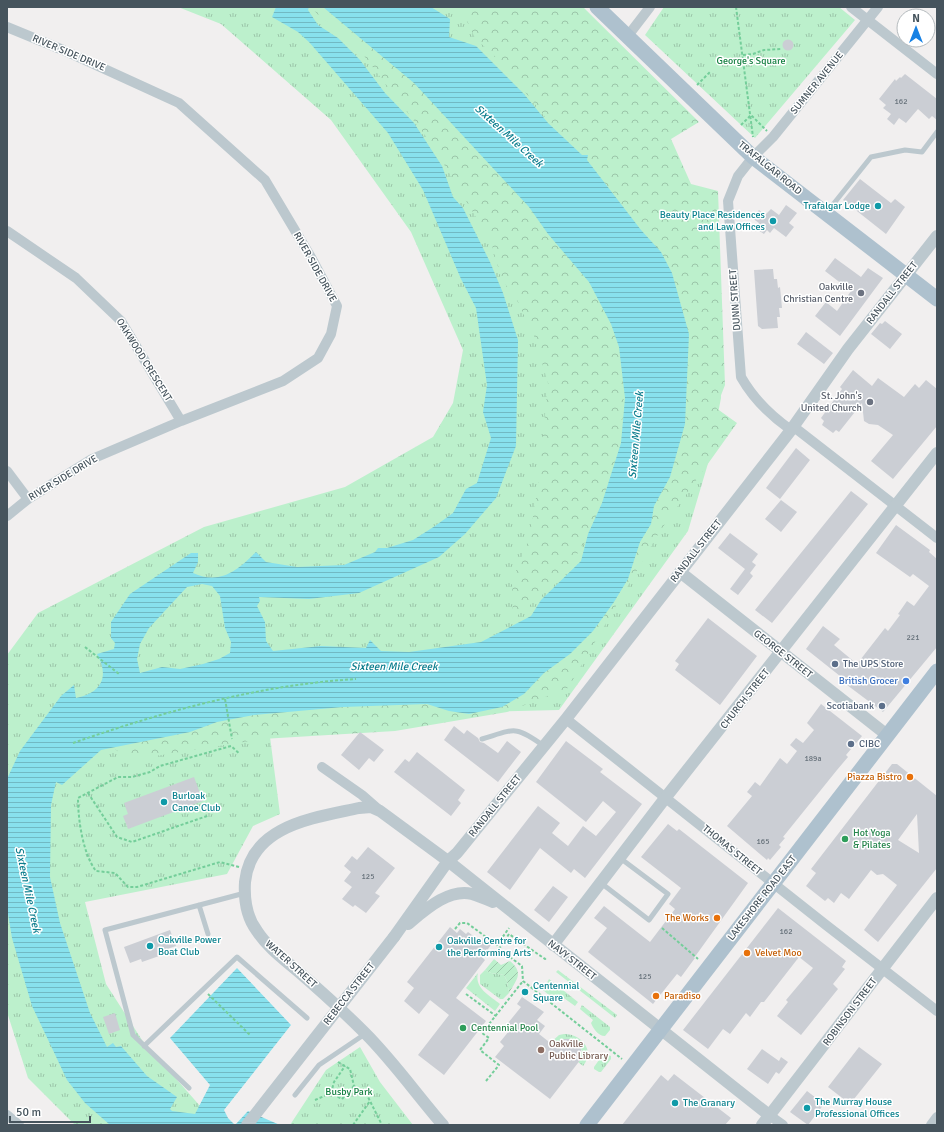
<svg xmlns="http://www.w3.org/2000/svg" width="944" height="1132" font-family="Signika,sans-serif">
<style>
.grass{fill:url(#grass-tufts)}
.forest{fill:url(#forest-crowns)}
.garden{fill:url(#garden-furrows)}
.water{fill:url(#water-rules);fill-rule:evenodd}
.building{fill:#cbced4;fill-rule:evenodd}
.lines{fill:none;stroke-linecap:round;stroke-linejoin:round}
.path{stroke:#74ce9a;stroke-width:2;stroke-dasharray:3 2;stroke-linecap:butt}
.service{stroke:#bcc8ce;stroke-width:5}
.minor{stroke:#bcc8ce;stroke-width:10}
.tertiary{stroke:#bcc8ce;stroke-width:12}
.primary{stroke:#aec1ce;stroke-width:15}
.tertiary-bridge{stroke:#bcc8ce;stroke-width:12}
.culture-dot{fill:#0f9aa8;stroke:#fff;stroke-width:1.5}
.worship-dot{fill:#6b7280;stroke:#fff;stroke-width:1.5}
.service-dot{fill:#5c6f8a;stroke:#fff;stroke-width:1.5}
.shop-dot{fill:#3f7fe0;stroke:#fff;stroke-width:1.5}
.food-dot{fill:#e8710a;stroke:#fff;stroke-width:1.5}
.leisure-dot{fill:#2e9e5b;stroke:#fff;stroke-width:1.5}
.education-dot{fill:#8d6e63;stroke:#fff;stroke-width:1.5}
.labels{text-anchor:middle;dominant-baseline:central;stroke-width:3;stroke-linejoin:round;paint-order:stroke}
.number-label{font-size:8px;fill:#67727b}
.street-label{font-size:10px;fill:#46545d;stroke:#fff}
.park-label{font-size:10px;fill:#158042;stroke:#fff}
.culture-label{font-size:10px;fill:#0d838f;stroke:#fff;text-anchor:start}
.worship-label{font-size:10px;fill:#5b616d;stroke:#fff;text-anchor:end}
.service-label{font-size:10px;fill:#4e5e75;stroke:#fff;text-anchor:start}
.shop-label{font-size:10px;fill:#366cbe;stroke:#fff;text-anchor:end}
.food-label{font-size:10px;fill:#c56008;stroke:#fff;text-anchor:end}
.leisure-label{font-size:10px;fill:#27864d;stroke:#fff;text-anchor:start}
.education-label{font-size:10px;fill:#785e54;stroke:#fff;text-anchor:start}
.water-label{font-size:11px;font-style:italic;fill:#0b7d8d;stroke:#fff}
</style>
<defs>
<pattern id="grass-tufts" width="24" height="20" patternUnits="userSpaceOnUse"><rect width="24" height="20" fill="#bcf0cc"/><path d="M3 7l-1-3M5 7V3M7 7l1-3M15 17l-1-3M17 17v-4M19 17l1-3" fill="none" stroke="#9bc5a9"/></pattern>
<pattern id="forest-crowns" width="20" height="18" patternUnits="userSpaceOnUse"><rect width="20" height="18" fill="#bcf0cc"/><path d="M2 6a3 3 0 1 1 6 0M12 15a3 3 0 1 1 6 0" fill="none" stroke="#9bc5a9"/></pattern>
<pattern id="garden-furrows" width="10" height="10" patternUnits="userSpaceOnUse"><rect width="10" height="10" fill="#bcf0cc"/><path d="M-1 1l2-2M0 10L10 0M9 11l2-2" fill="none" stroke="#9bc5a9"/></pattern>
<pattern id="water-rules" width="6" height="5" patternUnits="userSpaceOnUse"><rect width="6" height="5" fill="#88e1ed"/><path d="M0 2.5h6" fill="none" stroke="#71b9c3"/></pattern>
</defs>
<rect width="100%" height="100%" fill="#f1efef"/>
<path class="grass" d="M178 7H508L716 296 721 398 709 460 688 531 559 710 446 713 270 737 280 814 253 826 227 874 85 902 106 984 142 1040 208 1115 200 1125H75L28 1078 7 1012V655L38 613 204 527 345 487 433 437 453 403 463 350 411 232 331 120 221 24Z
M664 7H839L855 20 755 138 645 35Z
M485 970 491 973 504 975 507 981 509 993 503 999H500L480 984V975Z
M558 970 617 1015 615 1018 556 972Z
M478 973C474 988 490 996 500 1004L495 1011 466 988Z
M549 979 578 1002 575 1006 561 996 557 998 553 996H550L543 990Z
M582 1005 610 1027V1030L605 1036C598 1036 593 1028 591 1023L593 1020 580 1009Z
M564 1034C581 1034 596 1050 583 1066L578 1062 582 1051 577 1042C568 1037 561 1038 554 1046L550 1043 559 1035Z
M360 1047 380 1082 413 1125H290L326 1070Z
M604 1053 611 1056V1059L601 1072H599L594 1069V1067Z"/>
<path class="forest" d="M311 7H345L587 262 621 336 625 379 620 455 609 496 590 534 561 579 513 619 512 581 530 536 539 479 548 383 534 336 514 294 502 281 491 242 431 143 358 48 334 24 321 18Z
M453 7H583L699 122 671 139 691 184 718 191 725 385 716 408 737 423 660 531 568 688 507 712 395 731 262 739 130 760 108 744 143 722 494 695 669 428 575 154 501 62 475 38 463 13Z"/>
<path class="garden" d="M494 959 501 965 510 961C524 973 517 979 509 993L507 981 504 975 491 973 485 970Z"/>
<path class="water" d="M276 7H309L308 10 318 25 338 38 360 60 385 93 414 123 442 166 453 197 463 208 490 262 503 293 518 340 516 446 496 498 465 534 439 557 359 593 309 599 259 597 260 601 257 606 265 622 266 641 273 651 321 646 366 648 370 640 381 651 409 652 481 642 531 616 541 600 581 561 588 534 602 503 621 443 625 398 619 347 611 324 589 282 548 234 529 207 414 83 323 7H431L450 19 449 37 476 46 524 94 548 123 582 155H588L587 160 641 230 661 252 672 273 689 334 685 424 670 477 654 506 651 524 640 542 628 579 614 602 593 631 570 654 544 673 524 694 502 707 469 714 449 711 427 704 343 707 254 715 217 722 190 732 101 750 62 785 56 782 51 805 50 877 60 923 90 1013 107 1047 113 1043 116 1047 121 1046 147 1076 177 1097 170 1109 172 1111 195 1114 210 1085 170 1038 237 968 291 1025 224 1110 228 1118 235 1125 248 1111 280 1125H110L85 1103 67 1080 51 1046 32 1006 12 938 7 908V779L20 751 61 696 74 685 76 698C101 693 110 677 97 654L114 649 115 643 111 638V622L130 594 191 553H198V562L193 573C220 585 237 571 256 552L266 562 297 567 344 565 375 552 378 548H387L413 540 435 526 453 513 466 489 477 483 491 438 483 412 487 385 476 308 461 279 423 190 388 133 309 42 298 32 272 17ZM202 584 212 586 220 596 225 628 231 642 230 653 219 659 203 664 180 669 162 667 140 673 137 659 140 644 149 628 187 587Z"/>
<path class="building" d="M782.5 45a5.5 5.5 0 1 1 11 0a5.5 5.5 0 1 1-11 0Z
M905 74 937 99V120L932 116 929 119 918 109 906 123 899 118 894 125 887 119 891 114 883 108 886 105 879 99 895 79 896 81 900 77 901 78Z
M860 179 891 203 895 199 905 207 886 234 843 200Z
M786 205 797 213 789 223 794 227 786 237 774 228 770 233 767 230 764 234 755 228 759 223 752 218 759 210 765 215 771 209 779 215Z
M835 258 861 277 868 268 883 278 840 336 815 316 826 302 837 311 851 291 825 271Z
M773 269 774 279H777L778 288 780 287 782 308H779L780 317H777L778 328 762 329 758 326 754 270Z
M885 321 902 334 890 349 871 334 880 323 882 324Z
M806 332 833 353 824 364 797 344Z
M853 370 872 386 878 378 904 397 915 384 919 388 926 380 937 389V426L893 479 871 461 893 435 878 425 869 424 864 421 862 403 839 432 836 430 833 433 822 425 824 421 821 418 842 389 840 387Z
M796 448 810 460 780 499 766 488Z
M851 491 868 504 772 623 755 610Z
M781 500 797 512 781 532 765 519Z
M896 525 930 550 929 552 937 559V647L883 712 843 682 845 680 806 649 823 626 840 639 834 645 857 664 885 628 888 631 900 615 898 614 907 601 914 606 929 586 913 574 910 577 876 553Z
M730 533 758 554 752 562 756 565 750 573 753 576 738 595 730 589 745 569 718 548Z
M708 618 757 656 720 705 675 670 679 664 675 661Z
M821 704 862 736 846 755 848 757 837 770 783 837 785 838 779 845 781 847 770 860 768 858 767 860 727 826 752 796 747 792 755 782 760 786 780 758 787 764 797 751 790 745 796 738 803 743 814 730 807 723Z
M454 726 464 734 467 730 478 738 480 742 484 743 498 753 507 741 521 752 498 782 444 740Z
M360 732 384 750 374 762 369 758 359 770 341 755Z
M566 741 603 769 600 772 642 804 585 878 574 869 571 873 540 848 510 890 487 872 538 806 560 823 552 833 568 846 583 826 596 836 616 812 603 801 586 822 536 782Z
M417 752 465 790 458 800 461 803 451 816 394 772 405 759 409 762Z
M892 764H897L937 796V868L878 942 864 930 897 885 883 874 877 875 871 870 849 899 841 893 834 903 828 898 825 901 806 886 816 873 811 869ZM917 814 919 853 898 840Z
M194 777 203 801 128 829 123 816 128 814 124 803Z
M668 824 677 831 679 829 748 883 694 958H695L681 977 677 974 653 1004 588 952 607 928 594 918 604 906 650 942 675 909 669 904 681 888 641 857Z
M368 847 395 868 375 893 380 896 366 913 355 905 353 907 342 899 352 887 344 881 351 872 344 866 352 856 357 860Z
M553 886 568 897 549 922 534 910Z
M778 908 846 961 842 967 845 969 833 984 838 989 801 1035 777 1016 788 1002 786 1000 813 968 799 957 764 1002H761L750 1017 746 1013 730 1034 723 1029 708 1049 683 1030Z
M450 927 457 933 460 929 466 934 468 932 480 941 483 938 491 945 482 957 485 960 456 998 486 1021 444 1075 418 1055 449 1015 430 1000 419 1014 404 1001 414 988 407 982Z
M170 930 176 946 161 951 162 955 142 962 141 959 130 963 124 947Z
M522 997 544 1012 537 1020 545 1026 539 1034 553 1045 563 1039H571L577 1042 581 1048V1059L550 1099 495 1057 504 1046 500 1042 509 1031 504 1028 521 1007 517 1004Z
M115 1013 120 1030 109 1034 103 1017Z
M859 1047 882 1064 850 1104 828 1087Z
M762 1049 779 1061 781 1057 788 1062 779 1074 776 1072 768 1084 747 1069Z
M674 1074 731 1118 725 1125H622L661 1075 668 1081Z
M807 1091 824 1104 808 1125 790 1112Z"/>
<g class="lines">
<path class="path" d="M736 7 753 137
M743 55 753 54 764 50 781 49
M697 85 710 72
M741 125 751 115 767 131
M85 647 119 674
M225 699 232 739
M73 743C165 711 259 685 356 679
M88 793 117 837 132 842 207 816
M239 867 220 862 137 887H128L115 873 96 871C83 854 78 820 78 798L118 777H132L150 772 160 766 231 746 240 754
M662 928 698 959
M455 929 460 923H467L497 945 499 949 522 966 523 981 622 1059
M497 945 509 928
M499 949 509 934 545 959 546 958
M208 994 250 1035
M466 994 496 1016
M338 1062 350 1069 354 1086 367 1095 382 1125
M486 1081 499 1065 480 1050 489 1038 482 1033 523 981
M331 1093 334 1082 345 1066
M315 1100 331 1093 342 1099 354 1086
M353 1125 370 1101"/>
<path class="service" d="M827 212 871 157 905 150 922 152 937 132
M482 739C515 729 515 725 544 746
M601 883 649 920 668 894 620 858
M199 905 208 934
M144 1046 237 957 307 1018
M189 1088 133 1035 105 930 245 893
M295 1095 319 1065 365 1034"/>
<path class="minor" d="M851 7 937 74
M7 27 63 50 179 103 265 180 312 259 337 306 331 334 318 358 283 381 181 421 92 459 28 499 7 516
M627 37 650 7
M7 231 76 278 121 321 181 421
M794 427 937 538
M791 430C771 416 753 398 741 377L728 201 738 176 753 157 773 137 878 7
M7 471 28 499
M566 719 826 925 937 1011
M322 767 362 795 378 809
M7 1115 19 1125
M769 1115 783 1125
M931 1125 937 1117"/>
<path class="tertiary" d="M680 572 887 735
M408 924C425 910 449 888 472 894 479 896 486 899 493 902
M394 937 448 861 457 853 566 719 791 430 848 349 937 236
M553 945 666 797 937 453
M443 1125C417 1095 393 1061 365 1033 344 1012 322 992 300 973 285 960 268 948 257 931 247 918 244 899 245 882 251 825 314 818 359 808L371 807 380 811 448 861 769 1115
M762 1125 937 898"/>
<path class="primary" d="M597 7 753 157 937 299
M587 1125 937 671"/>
<path class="tertiary-bridge" d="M247 1125 394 937"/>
</g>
<g class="culture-dot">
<circle cx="878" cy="206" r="4"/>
<circle cx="773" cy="221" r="4"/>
<circle cx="164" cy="802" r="4"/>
<circle cx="150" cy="946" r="4"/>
<circle cx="439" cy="947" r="4"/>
<circle cx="525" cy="992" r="4"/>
<circle cx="675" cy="1103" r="4"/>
<circle cx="807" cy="1108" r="4"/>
</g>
<g class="worship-dot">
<circle cx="861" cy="293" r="4"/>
<circle cx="870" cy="402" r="4"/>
</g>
<g class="service-dot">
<circle cx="835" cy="664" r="4"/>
<circle cx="882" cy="706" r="4"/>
<circle cx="851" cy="744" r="4"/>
</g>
<circle class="shop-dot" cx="906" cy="681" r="4"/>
<g class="food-dot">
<circle cx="910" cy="777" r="4"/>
<circle cx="717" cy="918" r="4"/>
<circle cx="747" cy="953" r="4"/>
<circle cx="656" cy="996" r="4"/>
</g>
<g class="leisure-dot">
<circle cx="845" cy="839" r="4"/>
<circle cx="463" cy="1028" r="4"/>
</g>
<circle class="education-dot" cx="541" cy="1050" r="4"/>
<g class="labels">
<g class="number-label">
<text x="901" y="101">162</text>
<text x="913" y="637">221</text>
<text x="813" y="758">189a</text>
<text x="763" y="841">165</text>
<text x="368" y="876">125</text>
<text x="786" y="931">162</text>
<text x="645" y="976">125</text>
</g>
<g class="street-label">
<text transform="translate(69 53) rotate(23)">RIVER SIDE DRIVE</text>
<text transform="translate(817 83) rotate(-51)">SUMNER AVENUE</text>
<text transform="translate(770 168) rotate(39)">TRAFALGAR ROAD</text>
<text transform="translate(315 267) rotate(61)">RIVER SIDE DRIVE</text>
<text transform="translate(892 293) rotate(-52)">RANDALL STREET</text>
<text transform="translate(735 300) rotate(-94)">DUNN STREET</text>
<text transform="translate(144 360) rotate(58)">OAKWOOD CRESCENT</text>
<text transform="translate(63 478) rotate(-31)">RIVER SIDE DRIVE</text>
<text transform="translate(696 551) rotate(-52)">RANDALL STREET</text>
<text transform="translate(783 654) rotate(38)">GEORGE STREET</text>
<text transform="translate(745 699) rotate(-52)">CHURCH STREET</text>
<text transform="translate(495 806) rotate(-51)">RANDALL STREET</text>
<text transform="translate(732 850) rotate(39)">THOMAS STREET</text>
<text transform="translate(762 898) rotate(-52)">LAKESHORE ROAD EAST</text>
<text transform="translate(572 960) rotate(38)">NAVY STREET</text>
<text transform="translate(291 964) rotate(42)">WATER STREET</text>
<text transform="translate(349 994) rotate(-52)">REBECCA STREET</text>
<text transform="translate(850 1012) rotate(-53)">ROBINSON STREET</text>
</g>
<g class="park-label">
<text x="751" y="61">George's Square</text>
<text x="349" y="1092">Busby Park</text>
</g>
<g class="culture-label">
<text x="870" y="206" text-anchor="end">Trafalgar Lodge</text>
<text x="765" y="215" text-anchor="end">Beauty Place Residences<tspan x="765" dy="12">and Law Offices</tspan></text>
<text x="172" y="796">Burloak<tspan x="172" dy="12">Canoe Club</tspan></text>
<text x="158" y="940">Oakville Power<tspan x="158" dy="12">Boat Club</tspan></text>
<text x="447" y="941">Oakville Centre for<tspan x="447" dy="12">the Performing Arts</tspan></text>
<text x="533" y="986">Centennial<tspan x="533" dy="12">Square</tspan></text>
<text x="815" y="1102">The Murray House<tspan x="815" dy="12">Professional Offices</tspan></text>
<text x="683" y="1103">The Granary</text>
</g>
<g class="worship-label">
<text x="853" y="287">Oakville<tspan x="853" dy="12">Christian Centre</tspan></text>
<text x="862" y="396">St. John's<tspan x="862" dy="12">United Church</tspan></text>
</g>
<g class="service-label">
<text x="843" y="664">The UPS Store</text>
<text x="874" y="706" text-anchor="end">Scotiabank</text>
<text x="859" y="744">CIBC</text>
</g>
<g class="shop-label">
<text x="898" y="681">British Grocer</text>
</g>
<g class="food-label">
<text x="902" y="777">Piazza Bistro</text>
<text x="709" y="918">The Works</text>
<text x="755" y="953" text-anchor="start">Velvet Moo</text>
<text x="664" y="996" text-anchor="start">Paradiso</text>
</g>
<g class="leisure-label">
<text x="853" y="833">Hot Yoga<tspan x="853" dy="12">&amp; Pilates</tspan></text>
<text x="471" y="1028">Centennial Pool</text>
</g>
<g class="education-label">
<text x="549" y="1044">Oakville<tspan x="549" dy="12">Public Library</tspan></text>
</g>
<g class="water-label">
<text transform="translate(509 136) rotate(42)">Sixteen Mile Creek</text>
<text transform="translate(636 435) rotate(-85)">Sixteen Mile Creek</text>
<text x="394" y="666">Sixteen Mile Creek</text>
<text transform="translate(28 890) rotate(78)">Sixteen Mile Creek</text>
</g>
</g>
<rect width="944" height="1132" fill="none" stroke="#46545d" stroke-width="16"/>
<g transform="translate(916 28)"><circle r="19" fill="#ffffff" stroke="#b5bbbe"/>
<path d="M0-3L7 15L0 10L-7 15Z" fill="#1681e4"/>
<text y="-6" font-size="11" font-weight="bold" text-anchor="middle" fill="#46545d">N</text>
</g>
<path d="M10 1116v6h80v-6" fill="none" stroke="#46545d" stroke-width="2"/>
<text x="16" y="1116" font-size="12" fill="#46545d" stroke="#ffffff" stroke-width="3" paint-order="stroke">50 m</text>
</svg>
